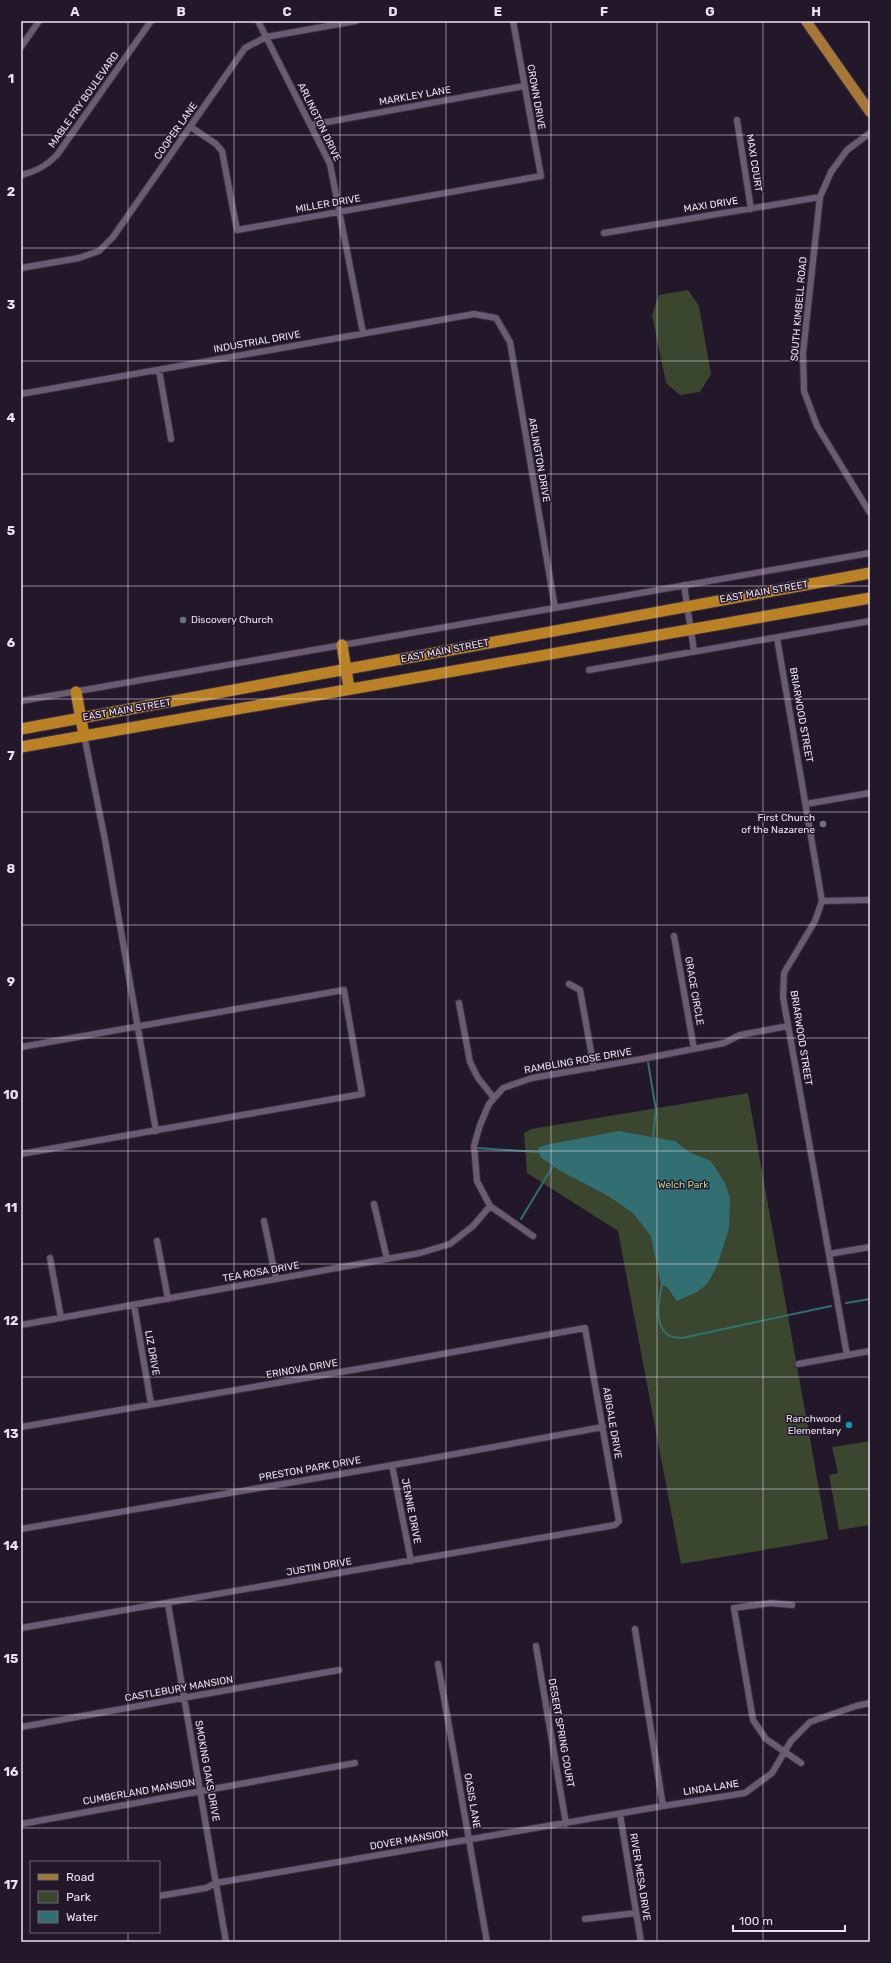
<svg xmlns="http://www.w3.org/2000/svg" width="891" height="1963" font-family="Rubik,sans-serif">
<style>
.green{fill:#3b462e}
.water{fill:#316f72}
.lines{fill:none;stroke-linecap:round;stroke-linejoin:round}
.stream{stroke:#316f72;stroke-width:2}
.minor-casing{stroke:#39303e;stroke-width:8}
.primary-casing{stroke:#39303e;stroke-width:12}
.trunk-casing{stroke:#39303e;stroke-width:13}
.minor{stroke:#6a5b72;stroke-width:6}
.primary{stroke:#a67838;stroke-width:10}
.trunk{stroke:#ba8224;stroke-width:11}
.grid{fill:none;stroke:#ebe2f0;stroke-width:1;stroke-opacity:0.55}
.worship-dot{fill:#6b7280;stroke:#23172a;stroke-width:1.5}
.culture-dot{fill:#0f9aa8;stroke:#23172a;stroke-width:1.5}
.labels{text-anchor:middle;dominant-baseline:central;stroke-width:3;stroke-linejoin:round;paint-order:stroke}
.street-label{font-size:10px;fill:#ebe2f0;stroke:#23172a}
.poi-label{font-size:10px;fill:#ebe2f0;stroke:#23172a;text-anchor:end}
.park-label{font-size:10px;fill:#b7d694;stroke:#23172a}
.neatline{fill:none;stroke:#ebe2f0;stroke-width:1.5}
.grid-label{font-size:13px;text-anchor:middle;font-weight:bold;fill:#ebe2f0}
</style>
<rect width="100%" height="100%" fill="#23172a"/>
<path class="green" d="M688 290 699 306 711 374 700 392 680 395 666 383 652 315 659 295Z
M748 1093 828 1539 681 1564 618 1231 527 1173 524 1133 531 1129Z
M870 1441V1525L839 1530 829 1475 838 1473 832 1447Z"/>
<path class="water" d="M619 1131 675 1141 689 1152 711 1161 725 1183 730 1198 729 1228 719 1260 714 1272 706 1285 697 1292 677 1301 667 1287 661 1285 651 1236 633 1213 610 1197 559 1170 540 1157 538 1148 545 1145Z"/>
<g class="lines">
<path class="stream" d="M648 1062 656 1110 653 1138
M477 1148 539 1152
M521 1219 553 1166
M662 1284C659 1299 653 1328 670 1336 673 1338 679 1337 682 1338L831 1306
M846 1303 870 1299"/>
<g class="minor-casing">
<path id="minor" d="M258 21 330 164 363 333
M21 47 39 21
M737 120 751 209
M311 125 524 86
M191 127 216 144 222 151 237 230 541 176 513 21
M870 133 847 150 831 172 820 197 803 353 804 391 817 426 870 513
M21 175C36 172 46 166 57 155L151 21
M604 233 820 197
M21 268 79 258 99 251 113 237 245 48 266 37 356 21
M159 370 171 439
M21 394 474 314 496 318 510 342 555 608
M684 585 694 651
M777 638 822 901 815 921 784 973 783 997 847 1355
M589 670 870 621
M21 701 870 553
M84 735 105 840 156 1131
M806 804 870 793
M822 901 870 900
M674 936 694 1049
M569 984 580 990 594 1068
M459 1003 470 1062 478 1078 494 1098
M21 1047 344 990 362 1094 21 1154
M374 1204 387 1259
M264 1221 276 1279
M533 1236 490 1206 477 1181 474 1146 480 1125 489 1104 503 1088 532 1078 642 1059 724 1043 740 1035 788 1026
M157 1241 168 1299
M829 1254 870 1247
M50 1258 61 1318
M134 1305 151 1404
M21 1325 420 1253 450 1244 473 1226 490 1206
M798 1364 870 1351
M21 1427 393 1363 585 1328 619 1521 615 1525 21 1628
M392 1465 411 1561
M21 1529 422 1460 603 1427
M168 1604 226 1942
M792 1605 771 1603 734 1608 753 1720 766 1739 801 1763
M635 1629 663 1806
M536 1646 566 1824
M438 1664 487 1942
M21 1727 339 1670
M620 1814 641 1942
M21 1824 355 1763
M159 1896 206 1888 216 1883 663 1806 745 1793 772 1773 791 1741 810 1722 856 1706 870 1703
M585 1919 636 1913"/>
</g>
<g class="primary-casing">
<path id="primary" d="M806 21 870 112"/>
</g>
<g class="trunk-casing">
<path id="trunk" d="M342 645 349 688
M76 692 84 735
M21 729 870 573
M21 747 870 598"/>
</g>
<use href="#minor" class="minor"/>
<use href="#primary" class="primary"/>
<use href="#trunk" class="trunk"/>
</g>
<path class="grid" d="M128 21V1862M234 21V1942M340 21V1942M446 21V1942M551 21V1942M657 21V1942M763 21V1942M21 135H870M21 248H870M21 361H870M21 474H870M21 586H870M21 699H870M21 812H870M21 925H870M21 1038H870M21 1151H870M21 1264H870M21 1377H870M21 1489H870M21 1602H870M21 1715H870M21 1828H870M128 1932V1942"/>
<g class="worship-dot">
<circle cx="183" cy="620" r="4"/>
<circle cx="823" cy="824" r="4"/>
</g>
<circle class="culture-dot" cx="849" cy="1425" r="4"/>
<g class="labels">
<g class="street-label">
<text transform="translate(415 96) rotate(-10)">MARKLEY LANE</text>
<text transform="translate(536 97) rotate(80)">CROWN DRIVE</text>
<text transform="translate(84 100) rotate(-55)">MABLE FRY BOULEVARD</text>
<text transform="translate(319 122) rotate(64)">ARLINGTON DRIVE</text>
<text transform="translate(176 131) rotate(-55)">COOPER LANE</text>
<text transform="translate(754 163) rotate(81)">MAXI COURT</text>
<text transform="translate(328 204) rotate(-10)">MILLER DRIVE</text>
<text transform="translate(711 205) rotate(-9)">MAXI DRIVE</text>
<text transform="translate(799 309) rotate(-85)">SOUTH KIMBELL ROAD</text>
<text transform="translate(257 342) rotate(-10)">INDUSTRIAL DRIVE</text>
<text transform="translate(539 460) rotate(80)">ARLINGTON DRIVE</text>
<text transform="translate(764 592) rotate(-10)">EAST MAIN STREET</text>
<text transform="translate(445 651) rotate(-11)">EAST MAIN STREET</text>
<text transform="translate(127 710) rotate(-10)">EAST MAIN STREET</text>
<text transform="translate(801 715) rotate(80)">BRIARWOOD STREET</text>
<text transform="translate(694 991) rotate(80)">GRACE CIRCLE</text>
<text transform="translate(801 1038) rotate(81)">BRIARWOOD STREET</text>
<text transform="translate(578 1061) rotate(-10)">RAMBLING ROSE DRIVE</text>
<text transform="translate(261 1272) rotate(-10)">TEA ROSA DRIVE</text>
<text transform="translate(152 1353) rotate(80)">LIZ DRIVE</text>
<text transform="translate(302 1369) rotate(-10)">ERINOVA DRIVE</text>
<text transform="translate(612 1423) rotate(80)">ABIGALE DRIVE</text>
<text transform="translate(310 1469) rotate(-10)">PRESTON PARK DRIVE</text>
<text transform="translate(411 1511) rotate(79)">JENNIE DRIVE</text>
<text transform="translate(319 1567) rotate(-10)">JUSTIN DRIVE</text>
<text transform="translate(179 1689) rotate(-10)">CASTLEBURY MANSION</text>
<text transform="translate(561 1733) rotate(80)">DESERT SPRING COURT</text>
<text transform="translate(207 1771) rotate(80)">SMOKING OAKS DRIVE</text>
<text transform="translate(711 1788) rotate(-9)">LINDA LANE</text>
<text transform="translate(139 1792) rotate(-10)">CUMBERLAND MANSION</text>
<text transform="translate(472 1801) rotate(80)">OASIS LANE</text>
<text transform="translate(409 1840) rotate(-10)">DOVER MANSION</text>
<text transform="translate(640 1877) rotate(81)">RIVER MESA DRIVE</text>
</g>
<g class="poi-label">
<text x="191" y="620" text-anchor="start">Discovery Church</text>
<text x="815" y="818">First Church<tspan x="815" dy="12">of the Nazarene</tspan></text>
<text x="841" y="1419">Ranchwood<tspan x="841" dy="12">Elementary</tspan></text>
</g>
<g class="park-label">
<text x="683" y="1185">Welch Park</text>
</g>
</g>
<rect width="891" height="1963" fill="none" stroke="#23172a" stroke-width="44"/>
<rect x="30" y="1861" width="130" height="72" fill="#23172a" stroke="#736879"/>
<rect x="38" y="1874" width="20" height="6" fill="#a67838" stroke="#736879"/>
<text x="66" y="1881" font-size="12" fill="#ebe2f0">Road</text>
<rect x="38" y="1891" width="20" height="12" fill="#3b462e" stroke="#736879"/>
<text x="66" y="1901" font-size="12" fill="#ebe2f0">Park</text>
<rect x="38" y="1911" width="20" height="12" fill="#316f72" stroke="#736879"/>
<text x="66" y="1921" font-size="12" fill="#ebe2f0">Water</text>
<path d="M733 1925v6h112v-6" fill="none" stroke="#ebe2f0" stroke-width="2"/>
<text x="739" y="1925" font-size="12" fill="#ebe2f0" stroke="#23172a" stroke-width="3" paint-order="stroke">100 m</text>
<rect x="22" y="22" width="847" height="1919" class="neatline"/>
<g class="grid-label">
<text x="75" y="16">A</text>
<text x="181" y="16">B</text>
<text x="287" y="16">C</text>
<text x="393" y="16">D</text>
<text x="498" y="16">E</text>
<text x="604" y="16">F</text>
<text x="710" y="16">G</text>
<text x="816" y="16">H</text>
<text x="11" y="83">1</text>
<text x="11" y="196">2</text>
<text x="11" y="309">3</text>
<text x="11" y="422">4</text>
<text x="11" y="535">5</text>
<text x="11" y="647">6</text>
<text x="11" y="760">7</text>
<text x="11" y="873">8</text>
<text x="11" y="986">9</text>
<text x="11" y="1099">10</text>
<text x="11" y="1212">11</text>
<text x="11" y="1325">12</text>
<text x="11" y="1438">13</text>
<text x="11" y="1550">14</text>
<text x="11" y="1663">15</text>
<text x="11" y="1776">16</text>
<text x="11" y="1889">17</text>
</g>
</svg>
